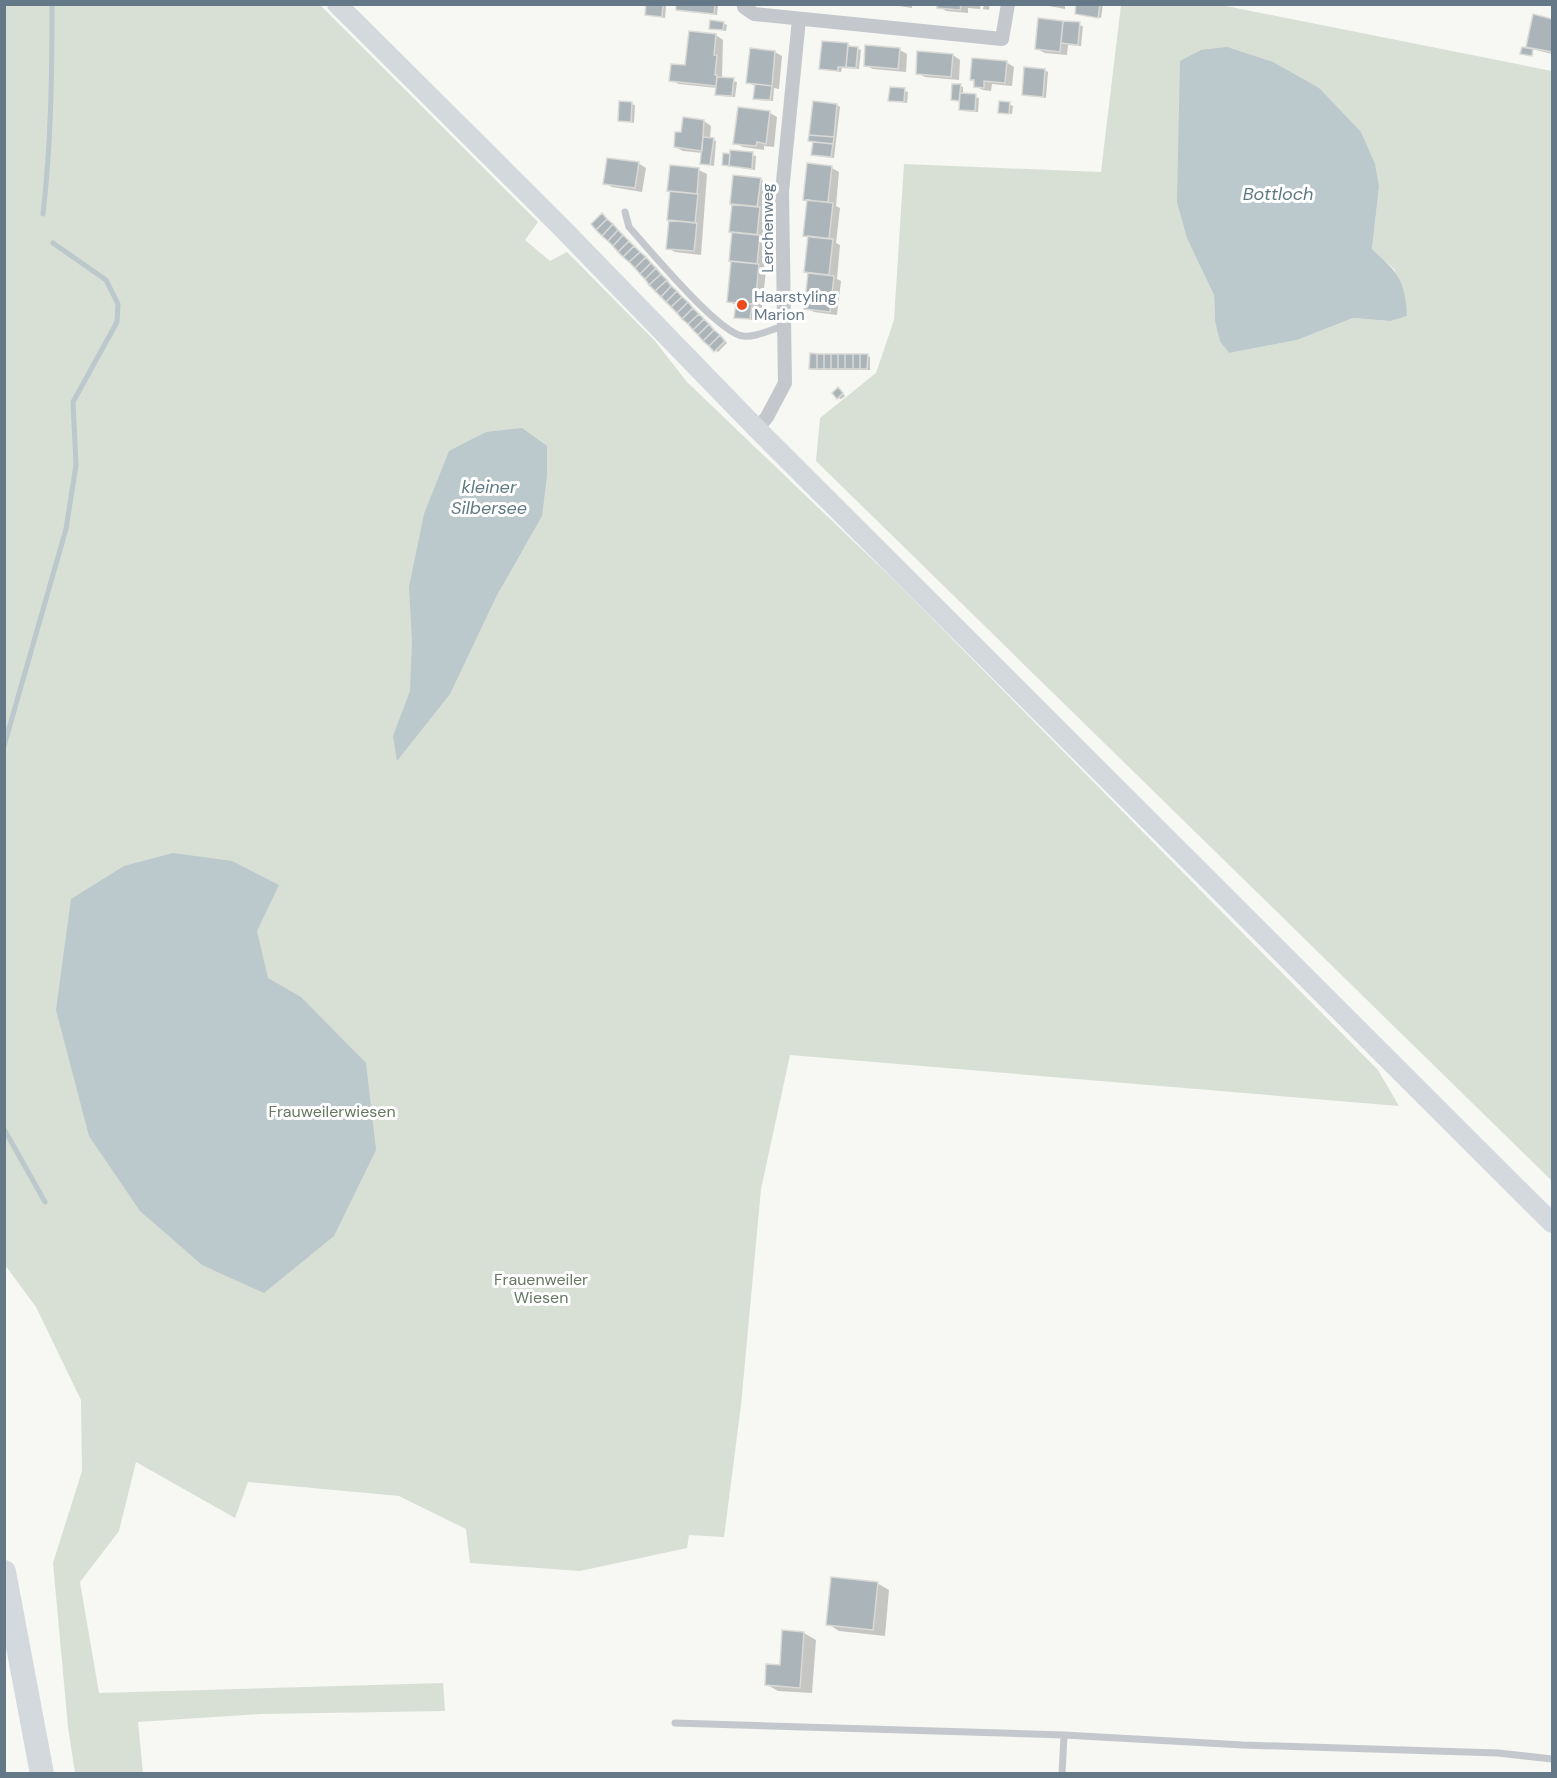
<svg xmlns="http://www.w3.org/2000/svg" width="1557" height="1778" font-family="'DM Sans',sans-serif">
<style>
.green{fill:#d8dfd5;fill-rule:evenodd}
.water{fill:#bbc8cc}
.shadow{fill:#0003}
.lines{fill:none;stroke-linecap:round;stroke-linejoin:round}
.stream{stroke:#bbc8cc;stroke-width:5}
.building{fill:#abb4b9;stroke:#d9d9d6;stroke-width:1.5}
.lane{stroke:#c4c8cc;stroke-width:7}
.street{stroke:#c4c8cc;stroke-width:14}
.secondary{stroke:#d4d9dd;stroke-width:20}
.highway{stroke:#d4d9dd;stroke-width:24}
.poi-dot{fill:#ed4b1e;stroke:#fff;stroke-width:2}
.labels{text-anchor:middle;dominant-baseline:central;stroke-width:6;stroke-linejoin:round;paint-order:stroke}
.street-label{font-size:16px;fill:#647887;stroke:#fff}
.poi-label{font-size:16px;fill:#647887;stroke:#fff;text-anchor:start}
.park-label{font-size:16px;fill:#657860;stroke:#fff}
.water-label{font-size:18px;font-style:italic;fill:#607a83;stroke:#fff}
</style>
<rect width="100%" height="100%" fill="#f7f7f4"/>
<path class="green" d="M5 5H320L538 222 525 240 550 261 567 252 655 341 687 382 896 582 1378 1070 1399 1106 790 1055 761 1189 741 1405 724 1537 689 1535 687 1548 580 1571 470 1563 466 1529 399 1496 248 1482 235 1518 136 1462 119 1531 80 1582 99 1693 443 1683 445 1711 261 1714 138 1722 143 1773H75L68 1727 53 1563 82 1471 81 1400 36 1307 5 1265Z
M1121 5H1221L1552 71 1551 1180 816 461 820 418 876 373 894 320 904 164 1101 172ZM1379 187 1372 249 1395 270 1390 321 1353 318 1297 340 1229 353 1215 321 1214 295 1202 269Z"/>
<path class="water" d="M1227 47 1273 62 1319 88 1361 132 1375 164 1379 187 1372 249C1398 273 1405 279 1407 316L1390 321 1353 318 1297 340 1229 353 1220 341 1215 321 1214 295 1187 238 1177 202 1180 61 1201 50Z
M522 428 547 446V476L542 516 497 595 450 694 397 761 393 736 410 691 412 641 409 587 424 514 449 451 486 432Z
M173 853 232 861 279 885 257 931 268 978 301 997 366 1063 376 1150 334 1236 264 1293 202 1265 140 1211 89 1136 56 1010 71 899 124 866Z"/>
<path class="shadow" d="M647 4 666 6 665 18 646 14Z
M678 4H718L717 15 681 11 677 9Z
M886 4H912V8Z
M935 4H981L980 9 968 8V13L946 11Z
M984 4H990L989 10 983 9Z
M1038 4H1065V9Z
M1078 4H1103L1101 18 1077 13Z
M1534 16 1552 20V54L1536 50 1528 46Z
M1040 20 1083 26 1081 46 1068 45 1067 55 1045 53 1037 49Z
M723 23 727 25 726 31 710 28Z
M716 35 723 40 722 79 737 82 735 97 720 96 717 94V88L679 84 671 80 687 67Z
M823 43 848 45 861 50 859 69 842 68 841 72 821 69Z
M900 50 907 54 906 72 873 69 865 65Z
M775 52 782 56 779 89 774 88 773 101 758 100 755 98 756 87 748 82Z
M953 55 960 60 959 80 925 77 917 73Z
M1006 62 1014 67 1012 86 992 84 991 91 983 90 975 86 976 81 971 79Z
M1045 70 1048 72 1046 98 1023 94Z
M960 86 963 87V95L979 98 978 112 963 111 960 109 961 101 953 99Z
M891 88 908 92 907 103 890 100Z
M621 102 635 105 634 123 620 120Z
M1009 104 1013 106 1012 114 999 112Z
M837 105 840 107 834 158 816 156 813 154V143L810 141Z
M770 113 777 117 774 147 764 146V150L743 147 735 143Z
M704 121 711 126 710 139 716 141 714 166 702 163 703 153 683 151 675 147 683 134Z
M732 152 756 156 755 170 723 165 732 155Z
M638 163 646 168 642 192 612 187 605 183Z
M671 167 699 170 707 174 701 255 675 252 668 248 672 192Z
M832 168 839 172 836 206 840 208 836 243 840 245 837 279 841 281 837 315 814 312 806 308 810 274 806 272 809 238 805 235 808 201Z
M760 179 768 184 765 211 767 213 764 268 766 270 762 308 755 307 753 320 736 317V305L728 301 734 233Z
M605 217 727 343 718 352 715 350Z
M867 355 870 357V370H814L811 368Z
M841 391 845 396 841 399 838 398Z
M877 1583 889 1590 885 1636 839 1631 828 1624Z
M804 1633 816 1640 812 1693 778 1691 766 1684Z"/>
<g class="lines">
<path class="stream" d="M43 214C51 145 52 75 52 4
M4 746 66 529 76 465 73 402 117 322 118 304 106 280 53 243
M4 1129 45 1202"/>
</g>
<path class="building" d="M646 4H663L662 17 645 15Z
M676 4H715L714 14 676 10Z
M937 4H961L960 10 937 8Z
M1076 4H1100L1098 18 1075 14Z
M1533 14 1552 19V52L1526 47Z
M1038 18 1063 21 1060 52 1035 49Z
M710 20 724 22 723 30 709 29Z
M1063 21 1080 22 1078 45 1061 43Z
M689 31 716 34 714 55H717L715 75H717L716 86 669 81 671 64 685 65Z
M822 41 848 43 846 67H838V71L819 69Z
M865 45 900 48 898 69 864 66Z
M848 46 858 47 856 68 846 67Z
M1522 47 1533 49 1532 56 1520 54Z
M750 48 775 51 772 86 746 83Z
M917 51 953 54 951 77 916 74Z
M972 58 1007 61 1005 83 984 81V88L974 87V80H970Z
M1024 67 1045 69 1043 97 1022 95Z
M717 77 734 78 732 96 715 95Z
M755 84 772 86 770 100 753 99Z
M952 84H961L959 101 951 100Z
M890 87 905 88 904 102 888 101Z
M960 93 976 94 975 111 959 110Z
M619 101 632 102 631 122 618 121Z
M813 101 837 104 834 137 809 135Z
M999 101 1010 102 1009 114 998 113Z
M738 107 770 111 766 144 757 142 756 146 733 144Z
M683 117 704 120 702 151 674 147 675 132H681Z
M809 135 834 137 833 144 808 141Z
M703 137 714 138 710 165 700 164Z
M813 142 833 144 831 157 811 155Z
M730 150 753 152 752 169 729 166Z
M723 153 730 154 729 166 722 165Z
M607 158 639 162 635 188 603 184Z
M807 163 832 166 828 202 803 200Z
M670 165 699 168 697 194 667 191Z
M733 175 761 178 757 207 730 204Z
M670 191 698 194 695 223 667 220Z
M807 200 833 203 829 239 803 236Z
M732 204 760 207 757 235 729 232Z
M602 213 607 219 596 230 591 224Z
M607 219 613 224 602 236 596 230Z
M669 220 697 223 694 251 666 249Z
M613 224 618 230 608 241 602 236Z
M618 230 623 235 613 246 608 241Z
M732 232 760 235 757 264 729 261Z
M623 235 629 241 618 252 613 246Z
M808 236 833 239 829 275 804 272Z
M629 241 634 246 623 257 618 252Z
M634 246 640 252 629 262 623 257Z
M640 252 646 257 635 268 629 262Z
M646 257 651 263 640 274 635 268Z
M731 261 759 264 755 305 727 302Z
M651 263 656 268 645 279 640 274Z
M656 268 661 274 649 285 645 279Z
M808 273 834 276 830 312 804 309Z
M661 274 667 280 655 291 649 285Z
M667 280 671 286 661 297 655 291Z
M671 286 677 291 666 302 661 297Z
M677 291 682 297 671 307 666 302Z
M682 297 688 302 677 313 671 307Z
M688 302 693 308 682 319 677 313Z
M736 303 752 304 750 319 734 318Z
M693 308 699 314 688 324 682 319Z
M699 314 704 319 693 330 688 324Z
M704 319 709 324 698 335 693 330Z
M709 324 714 330 703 341 698 335Z
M714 330 720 335 709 346 703 341Z
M720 335 725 341 714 352 709 346Z
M810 353 817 354V369H809Z
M817 354H824V369H817Z
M824 354H831V369H824Z
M831 354H838V369H831Z
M838 354H845V369H838Z
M845 354H853V369H845Z
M853 354H860V369H853Z
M860 354H868L867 369H860Z
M838 387 843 393 837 399 832 393Z
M831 1577 878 1582 873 1630 826 1625Z
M782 1630 804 1632 800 1688 765 1685 766 1664 780 1665Z"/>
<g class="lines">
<path class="lane" d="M625 212 629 227C649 249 718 333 743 336 755 338 772 329 784 326
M675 1723 1064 1735 1243 1745 1498 1753 1552 1759
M1062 1774 1064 1735"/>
<path class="street" d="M744 4V7L754 14 1002 39 1008 4
M757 429 767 417 785 383 782 192 799 19"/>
<path class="secondary" d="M337 4 562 228 757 429 1552 1223"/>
<path class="highway" d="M4 1572 42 1774"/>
</g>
<circle class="poi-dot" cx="742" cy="305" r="6"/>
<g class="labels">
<g class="street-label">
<text transform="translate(767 228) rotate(-90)">Lerchenweg</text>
</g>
<g class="poi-label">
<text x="754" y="296">Haarstyling<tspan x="754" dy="18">Marion</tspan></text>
</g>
<g class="park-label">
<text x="332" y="1111">Frauweilerwiesen</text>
<text x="541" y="1279">Frauenweiler<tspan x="541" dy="18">Wiesen</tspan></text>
</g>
<g class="water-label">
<text x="1278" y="194">Bottloch</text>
<text x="489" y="487">kleiner<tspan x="489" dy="21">Silbersee</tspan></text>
</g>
</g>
<rect width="1557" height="1778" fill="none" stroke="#647887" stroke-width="12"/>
</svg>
